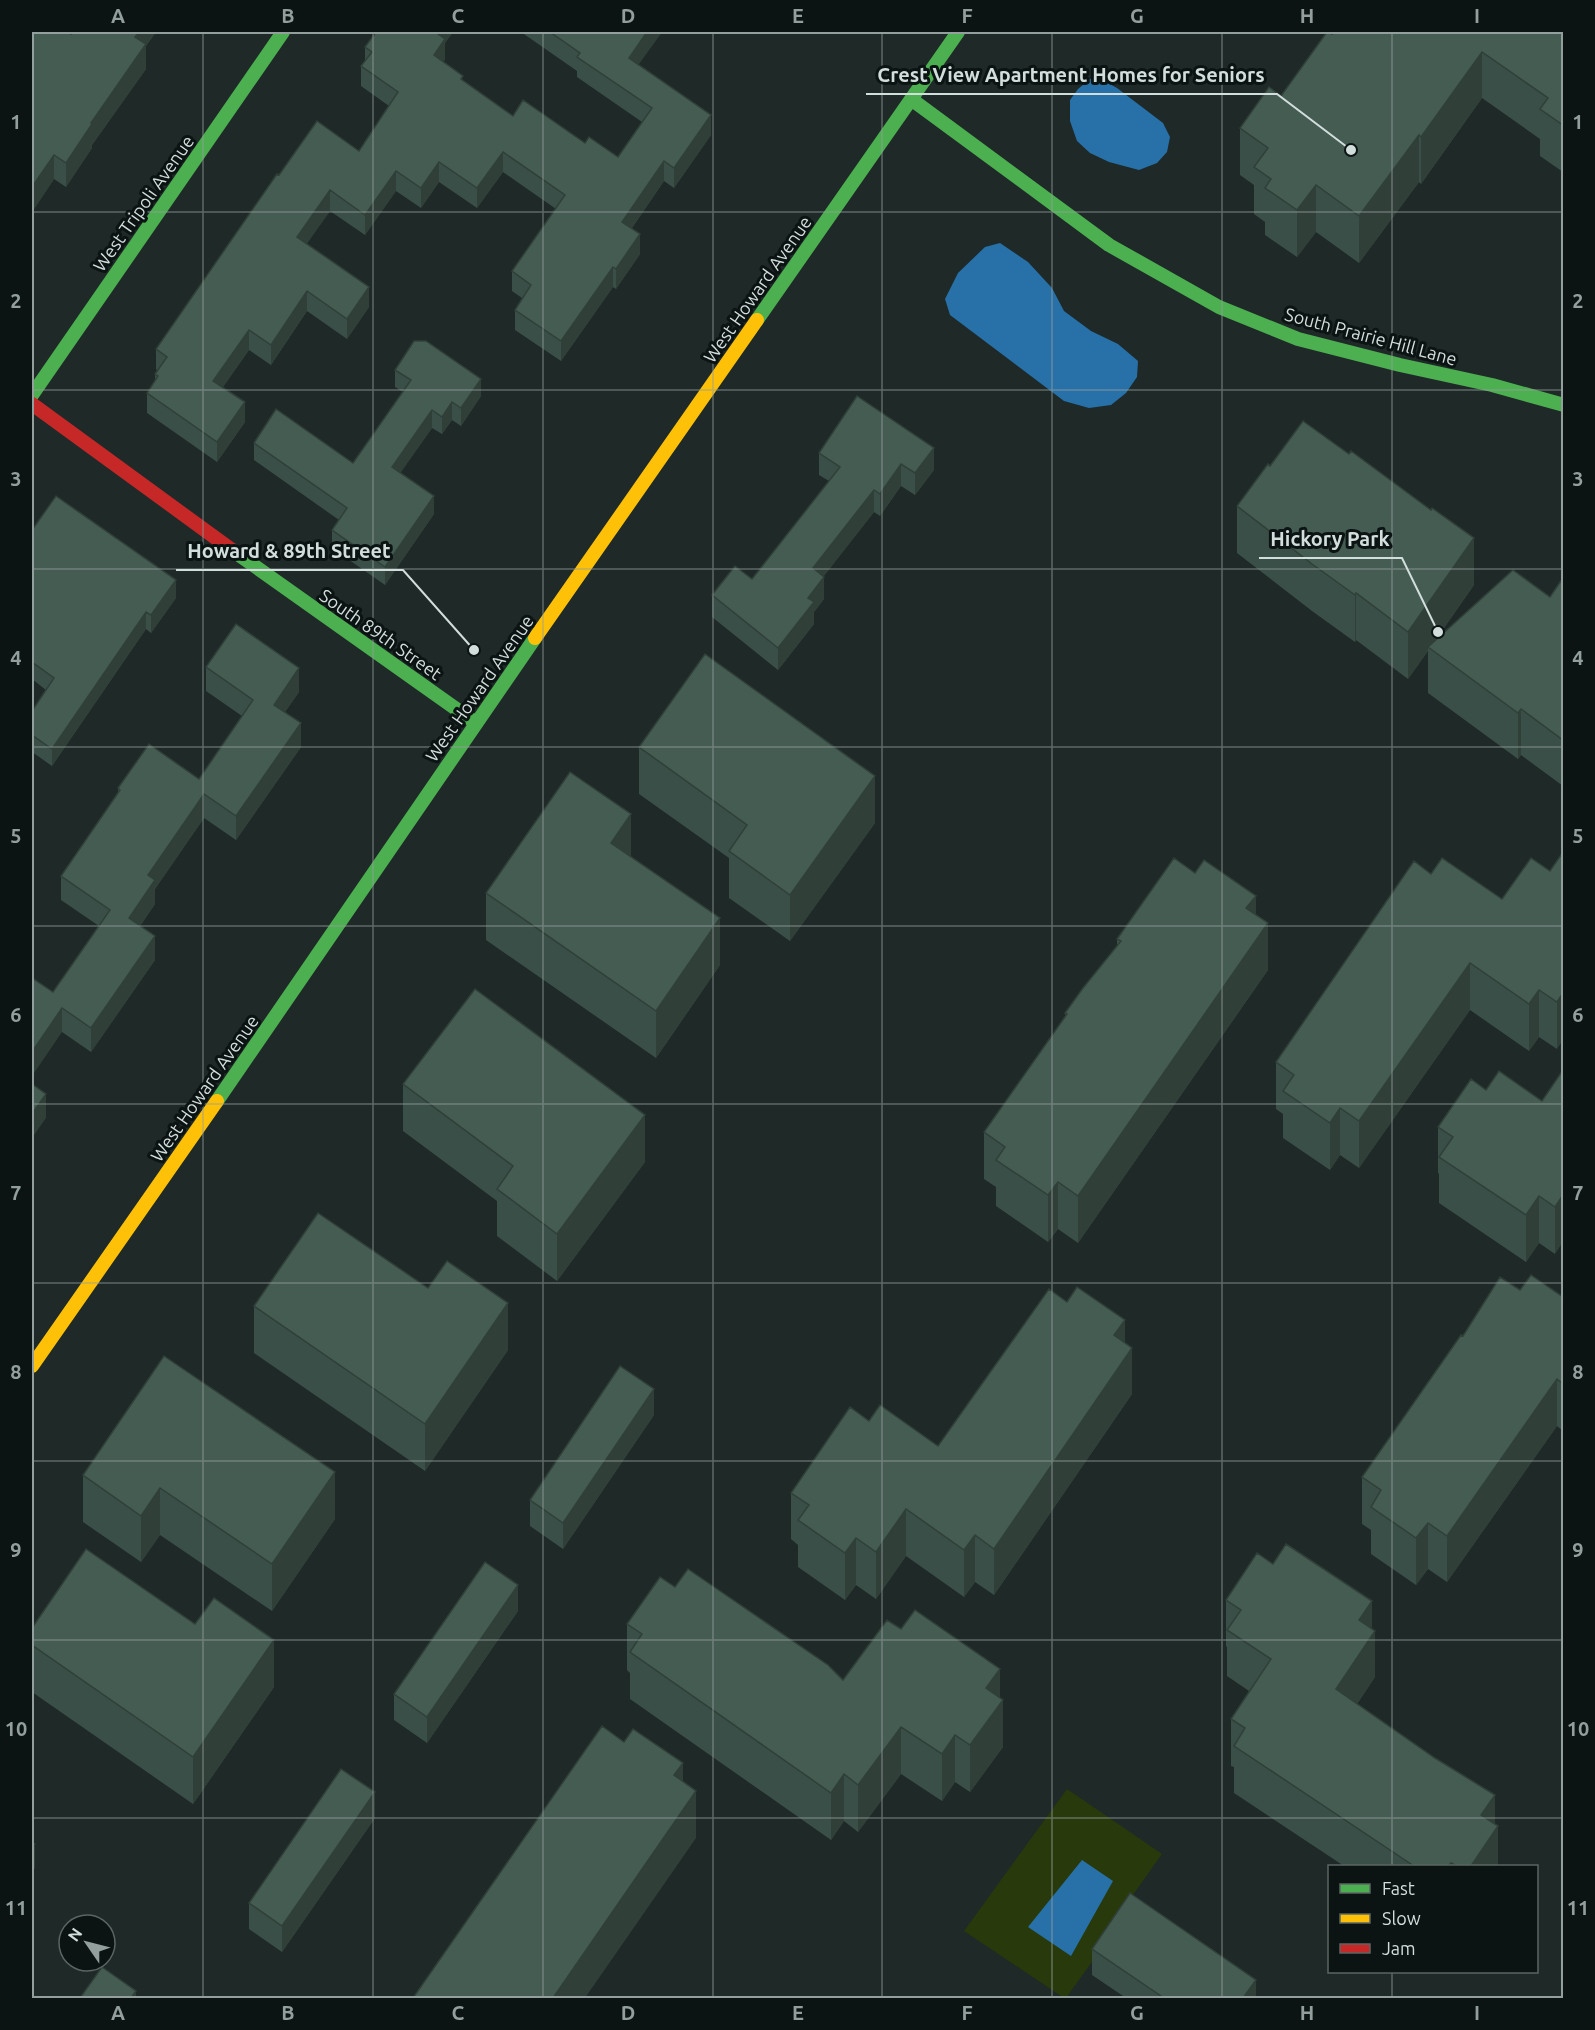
<svg xmlns="http://www.w3.org/2000/svg" width="1595" height="2030" font-family="Ubuntu,sans-serif">
<style>
.green{fill:#283a0c}
.water{fill:#2771a8}
.lines{fill:none;stroke-linecap:round;stroke-linejoin:round}
.fast{stroke:#4caf50;stroke-width:14}
.slow{stroke:#ffc107;stroke-width:14}
.jam{stroke:#c62828;stroke-width:14}
.wall{fill:#3a4f47}
.shaded-wall{fill:#304039}
.building{fill:#445c52;stroke:#304039;stroke-width:1.5}
.grid{fill:none;stroke:#939f9d;stroke-width:1.5;stroke-opacity:0.55}
.labels{text-anchor:middle;dominant-baseline:central;stroke-width:6;stroke-linejoin:round;paint-order:stroke}
.street-label{font-size:18px;fill:#d2dedc;stroke:#0b1413}
.leader{fill:none;stroke:#d2dedc;stroke-width:2}
.callout-dot{fill:#d2dedc;stroke:#0b1413;stroke-width:2}
.callout-label{font-size:20px;text-anchor:middle;font-weight:bold;fill:#d2dedc;stroke:#0b1413;stroke-width:6;stroke-linejoin:round;paint-order:stroke}
.neatline{fill:none;stroke:#939f9d;stroke-width:2}
.grid-label{font-size:20px;text-anchor:middle;font-weight:bold;fill:#939f9d}
</style>
<rect width="100%" height="100%" fill="#1e2928"/>
<path class="green" d="M1067 1789 1162 1854 1100 1941 1104 1945 1066 1998H1064L964 1931Z"/>
<path class="water" d="M1090 79H1101L1117 88 1163 123 1170 137 1167 152 1157 163 1139 170 1109 162 1090 153 1077 141 1070 121V100L1078 89Z
M1000 243 1028 262 1052 288 1064 311 1091 331 1118 344 1138 361 1137 377 1126 393 1111 405 1089 408 1064 401 950 315 945 299 958 273 985 247Z
M1082 1860 1113 1881 1071 1956 1028 1927Z"/>
<g class="lines">
<path class="fast" d="M911 99 1109 245 1219 307 1298 339 1400 365 1492 385 1564 405
M757 320 958 32
M32 395 283 32
M232 550 476 723
M217 1101 535 638"/>
<path class="slow" d="M535 638 757 320
M32 1366 217 1101"/>
<path class="jam" d="M32 404 232 550"/>
</g>
<path class="wall" d="M32 32 71 34 73 32H156L146 46V69L92 145V148L66 187 54 179 32 212Z
M376 32H453L445 43V59L443 62 463 81 513 116 585 143 618 157 642 122 577 77V71L521 32H662L638 64 711 135 674 188 664 181 632 228 640 254 616 289 613 287 561 361 515 330V310L522 298 512 291V271L556 209 503 172 477 208 439 182 421 208 396 191 365 235 330 211 306 244 369 307 347 339 307 311 271 365 249 350 223 387 245 422 217 462 147 413V393L155 380V374L157 370 156 369V349L279 175 359 151 389 106 361 86V66L365 61V47Z
M1563 32V172L1540 156V139L1482 98 1421 184 1419 182 1359 263 1316 232 1297 257 1265 235V222L1254 214V185L1240 175V128L1281 96 1332 34Z
M395 370 481 396 461 426 452 420 442 434 432 428 400 473 434 514 385 585 332 548V530L339 520 254 460V443L353 463 403 392 395 387Z
M857 396 934 470 915 495 901 486 880 516 874 512 823 577 824 599 814 612V624L778 670 712 617V595L752 579 829 481 819 475V453Z
M1270 466 1474 585 1435 641 1550 597 1563 578V786L1521 755 1518 759 1428 693V651L1408 679 1356 640 1355 642 1312 611 1237 553V506Z
M32 530 176 598 151 633 146 629 52 766 32 752V711L46 690 32 679Z
M206 667 299 692 285 712 301 747 236 840 204 818 155 889V904L140 926 155 960 91 1052 62 1032 53 992 99 926 61 900V876L118 793V788L199 779 242 716 206 691Z
M639 747 875 823 790 941 729 898V858L639 794Z
M1561 855 1557 1049 1539 1037 1529 1051 1470 1010 1359 1168 1340 1155 1330 1170 1283 1138V1114L1276 1109V1062L1431 874 1502 899 1550 871Z
M631 857 720 965 656 1058 486 940V893Z
M1256 915 1268 970 1078 1243 1058 1229 1048 1242 996 1206V1187L984 1179V1132L1065 1016V1013L1117 946V939Z
M1563 1070 1555 1254 1539 1243 1526 1262 1439 1203V1174L1438 1173V1127L1486 1090 1542 1101Z
M403 1084 645 1162 557 1281 497 1236V1201L403 1131Z
M1520 1290 1563 1297V1431L1557 1426 1447 1582 1428 1569 1416 1585 1371 1554V1530L1362 1524V1477L1463 1336Z
M254 1306 508 1350 425 1471 254 1353Z
M1125 1342 1132 1394 994 1595 975 1582 964 1597 906 1556 876 1599 856 1585 845 1600 798 1567V1545L791 1539V1493L869 1421 938 1446Z
M654 1415 563 1549 530 1526V1500Z
M83 1475 335 1519 272 1611 160 1535 141 1562 83 1522Z
M675 1587 843 1680 1000 1698 1003 1747 970 1792 955 1782 942 1801 901 1774 858 1832 844 1821 831 1840 630 1699V1673L627 1670V1624Z
M1226 1600 1372 1628 1375 1677 1357 1704 1495 1824 1498 1866H1344L1234 1793V1767L1231 1766V1719L1249 1691 1227 1676V1647L1226 1646Z
M518 1611 427 1743 394 1720V1694Z
M32 1628 274 1687 193 1804 32 1692Z
M375 1818 282 1952 249 1929V1903Z
M1092 1949 1256 1998H1126L1092 1975Z"/>
<path class="shaded-wall" d="M139 32H156L146 46V69L92 145V148L66 187V163L91 123 135 37Z
M439 32H453L445 43V59L434 75V55L438 34Z
M647 32H662L629 78V58Z
M1482 52V98L1421 184V137Z
M711 115V135L674 188V168Z
M1419 135V182L1359 263V216Z
M503 152V172L477 208V188Z
M54 155V179L32 212V187Z
M664 161V181L622 242V222Z
M439 162V182L421 208V188Z
M396 171V191L365 235V215Z
M1316 185V232L1297 257V210Z
M330 190V211L297 258V237Z
M640 234V254L616 289V269Z
M613 267V287L561 361V341Z
M369 287V307L347 339V319Z
M307 291V311L271 365V345Z
M249 330V350L213 401V381Z
M481 379V396L461 426V408Z
M245 402V422L217 462V442Z
M452 402V420L442 434V417Z
M432 410V428L392 485V467Z
M934 448V470L915 495V473Z
M901 464V486L880 516V494Z
M874 490V512L813 590V568Z
M434 496V514L385 585V567Z
M1474 538V585L1430 648 1428 647V651L1408 679V632Z
M824 577V599L814 612V624L778 670V648L808 598Z
M176 580V598L151 633V615Z
M1356 593V640L1355 642V595Z
M146 612V629L52 766V749Z
M299 668V692L274 728V705Z
M1521 709V755L1518 759V713Z
M301 723V747L236 840V816Z
M875 776V823L790 941V895Z
M204 794V818L155 889V904L129 942V918L148 875Z
M631 814V861L611 843Z
M1256 896V941L1268 923V970L1078 1243V1196L1246 908Z
M720 918V965L656 1058V1011Z
M155 936V960L91 1052V1028Z
M1470 963V1010L1359 1168V1121Z
M1539 990V1037L1529 1051V1004Z
M1563 993V1040L1557 1049V1002Z
M62 1008V1032L32 1076V1052Z
M46 1094V1118L32 1138V1114Z
M1340 1108V1155L1330 1170V1123Z
M645 1115V1162L557 1281V1234Z
M1058 1182V1229L1048 1242V1195Z
M1563 1195V1242L1555 1254V1207Z
M1539 1196V1243L1526 1262V1215Z
M508 1303V1350L425 1471V1424Z
M1125 1320V1358L1132 1348V1394L994 1595V1549L1114 1335Z
M1557 1379V1426L1447 1582V1536Z
M654 1389V1415L563 1549V1523Z
M335 1472V1519L272 1611V1564Z
M160 1488V1535L141 1562V1516Z
M906 1509V1556L876 1599V1552Z
M1428 1523V1569L1416 1585V1538Z
M975 1535V1582L964 1597V1550Z
M856 1538V1585L845 1600V1553Z
M518 1585V1611L427 1743V1717Z
M1372 1601V1636L1375 1631V1677L1336 1736V1689L1359 1620Z
M274 1640V1687L193 1804V1757Z
M1000 1669V1704L1003 1700V1747L970 1792V1745L986 1688Z
M901 1727V1774L858 1832V1785Z
M955 1735V1782L942 1801V1754Z
M683 1763V1810L674 1775Z
M844 1774V1821L831 1840V1793Z
M696 1791V1838L585 1998H553Z
M375 1792V1818L282 1952V1926Z
M1495 1795V1830L1498 1826V1866H1471L1481 1815Z
M35 1844V1868L32 1873V1849Z
M1256 1980V1998H1243Z
M136 1991V1998H131Z"/>
<path class="building" d="M32 32H68L71 34 73 32H139L135 37 146 44 91 123 92 124 66 163 54 155 32 187Z
M376 32H439L438 34 445 39 434 55 463 76 461 79 513 116 523 100 585 143 589 137 618 157 652 108 577 57 580 53 550 32H647L629 58 711 115 674 168 664 161 622 222 640 234 616 269 613 267 561 341 515 310 531 285 512 271 565 195 503 152 477 188 439 162 421 188 396 171 365 215 330 190 297 237 369 287 347 319 307 291 271 345 249 330 213 381 245 402 217 442 147 393 158 376 155 374 167 357 156 349 277 174 279 175 317 121 359 151 398 92 361 66 372 52 365 47Z
M1327 32 1332 34 1334 32H1563V125L1540 109 1548 98 1482 52 1421 137 1419 135 1359 216 1316 185 1297 210 1265 188 1271 179 1254 167 1268 148 1240 128 1269 87 1281 96Z
M414 341H426L481 379 461 408 452 402 442 417 432 410 392 467 434 496 385 567 332 530 347 508 254 443 276 409 353 463 411 380 395 370Z
M857 396 934 448 915 473 901 464 880 494 874 490 813 568 824 577 808 598 814 602 778 648 712 595 735 566 752 579 840 467 819 453Z
M1303 421 1349 454 1351 451 1431 510 1432 508 1474 538 1408 632 1356 593 1355 595 1312 564 1237 506 1268 464 1270 466Z
M56 496 176 580 151 615 146 612 52 749 32 735V711L54 678 32 662V530Z
M1513 570 1550 597 1563 578V740L1521 709 1518 713 1428 647Z
M236 624 299 668 274 705 301 723 236 816 204 794 148 875 155 880 129 918 155 936 91 1028 62 1008 32 1052V978L53 992 110 910 61 876 120 790 118 788 149 744 199 779 253 700 206 667Z
M705 654 875 776 790 895 729 851 747 825 639 747Z
M570 772 631 814 611 843 720 918 656 1011 486 893Z
M1561 855 1563 857V993L1557 1002 1539 990 1529 1004 1470 963 1359 1121 1340 1108 1330 1123 1283 1091 1294 1075 1276 1062 1414 861 1431 874 1442 858 1502 899 1531 858 1550 871Z
M1174 858 1195 873 1204 860 1256 896 1246 908 1268 923 1078 1196 1058 1182 1048 1195 996 1160 1005 1147 984 1132 1067 1014 1065 1013 1083 988 1121 941 1117 939Z
M475 989 645 1115 557 1234 497 1189 513 1166 403 1084Z
M1563 1070V1195L1555 1207 1539 1196 1526 1215 1439 1157 1453 1137 1438 1127 1471 1079 1486 1090 1499 1071 1542 1101Z
M32 1084 46 1094 32 1114Z
M318 1213 428 1288 447 1261 508 1303 425 1424 254 1306Z
M1531 1275 1563 1297V1384L1557 1379 1447 1536 1428 1523 1416 1538 1371 1507 1381 1490 1362 1477 1461 1335 1463 1336 1500 1277 1520 1290Z
M1077 1287 1125 1320 1114 1335 1132 1348 994 1549 975 1535 964 1550 906 1509 876 1552 856 1538 845 1553 798 1520 809 1505 791 1493 850 1407 869 1421 880 1405 938 1446 1049 1289 1067 1302Z
M164 1356 335 1472 272 1564 160 1488 141 1516 83 1475Z
M620 1366 654 1389 563 1523 530 1500Z
M1286 1544 1372 1601 1359 1620 1375 1631 1336 1689 1435 1758 1495 1795 1481 1815 1498 1826 1471 1866H1457L1451 1863 1448 1866H1414L1234 1746 1245 1728 1231 1719 1271 1659 1227 1630 1241 1610 1226 1600 1257 1553 1273 1564Z
M86 1549 195 1624 214 1598 274 1640 193 1757 32 1645V1628Z
M485 1562 518 1585 427 1717 394 1694Z
M688 1569 828 1665 843 1680 887 1620 901 1629 915 1610 1000 1669 986 1688 1003 1700 970 1745 955 1735 942 1754 901 1727 858 1785 844 1774 831 1793 630 1652 642 1634 627 1624 660 1577 675 1587Z
M602 1726 624 1742 633 1729 683 1763 674 1775 696 1791 553 1998H413Z
M341 1769 375 1792 282 1926 249 1903Z
M32 1842 35 1844 32 1849Z
M1130 1893 1256 1980 1243 1998H1164L1092 1949Z
M102 1967 136 1991 131 1998H80Z"/>
<path class="grid" d="M203 32V1998M373 32V1998M543 32V1998M713 32V1998M882 32V1998M1052 32V1998M1222 32V1998M1392 32V1866M32 212H1564M32 390H1564M32 569H1564M32 747H1564M32 926H1564M32 1104H1564M32 1283H1564M32 1461H1564M32 1640H1564M32 1818H1564M1392 1972V1998"/>
<g class="labels">
<g class="street-label">
<text transform="translate(143 203) rotate(-55)">West Tripoli Avenue</text>
<text transform="translate(757 289) rotate(-55)">West Howard Avenue</text>
<text transform="translate(1371 336) rotate(15)">South Prairie Hill Lane</text>
<text transform="translate(381 634) rotate(35)">South 89th Street</text>
<text transform="translate(479 688) rotate(-55)">West Howard Avenue</text>
<text transform="translate(204 1088) rotate(-55)">West Howard Avenue</text>
</g>
</g>
<path class="leader" d="M1351 150L1277 94H866M1438 632L1402 558H1259M474 650L403 570H176"/>
<g class="callout-dot">
<circle cx="1351" cy="150" r="6"/>
<circle cx="1438" cy="632" r="6"/>
<circle cx="474" cy="650" r="6"/>
</g>
<g class="callout-label">
<text x="1071" y="82">Crest View Apartment Homes for Seniors</text>
<text x="1330" y="546">Hickory Park</text>
<text x="289" y="558">Howard &amp; 89th Street</text>
</g>
<rect width="1595" height="2030" fill="none" stroke="#0b1413" stroke-width="66"/>
<rect x="1328" y="1865" width="210" height="108" fill="#0b1413" stroke="#5b6563" stroke-width="1.5"/>
<rect x="1340" y="1884" width="30" height="9" fill="#4caf50" stroke="#5b6563" stroke-width="1.5"/>
<text x="1382" y="1895" font-size="18" fill="#d2dedc">Fast</text>
<rect x="1340" y="1914" width="30" height="9" fill="#ffc107" stroke="#5b6563" stroke-width="1.5"/>
<text x="1382" y="1925" font-size="18" fill="#d2dedc">Slow</text>
<rect x="1340" y="1944" width="30" height="9" fill="#c62828" stroke="#5b6563" stroke-width="1.5"/>
<text x="1382" y="1955" font-size="18" fill="#d2dedc">Jam</text>
<g transform="translate(87 1943) rotate(305)"><circle r="28" fill="#0b1413" stroke="#5b6563" stroke-width="1.5"/>
<path d="M0-4.5L10 22L0 15L-10 22Z" fill="#939f9d"/>
<text y="-9" font-size="16" font-weight="bold" text-anchor="middle" fill="#d2dedc">N</text>
</g>
<rect x="33" y="33" width="1529" height="1964" class="neatline"/>
<g class="grid-label">
<text x="118" y="23">A</text>
<text x="288" y="23">B</text>
<text x="458" y="23">C</text>
<text x="628" y="23">D</text>
<text x="798" y="23">E</text>
<text x="967" y="23">F</text>
<text x="1137" y="23">G</text>
<text x="1307" y="23">H</text>
<text x="1477" y="23">I</text>
<text x="16" y="129">1</text>
<text x="1578" y="129">1</text>
<text x="16" y="308">2</text>
<text x="1578" y="308">2</text>
<text x="16" y="486">3</text>
<text x="1578" y="486">3</text>
<text x="16" y="665">4</text>
<text x="1578" y="665">4</text>
<text x="16" y="843">5</text>
<text x="1578" y="843">5</text>
<text x="16" y="1022">6</text>
<text x="1578" y="1022">6</text>
<text x="16" y="1200">7</text>
<text x="1578" y="1200">7</text>
<text x="16" y="1379">8</text>
<text x="1578" y="1379">8</text>
<text x="16" y="1557">9</text>
<text x="1578" y="1557">9</text>
<text x="16" y="1736">10</text>
<text x="1578" y="1736">10</text>
<text x="16" y="1915">11</text>
<text x="1578" y="1915">11</text>
<text x="118" y="2020">A</text>
<text x="288" y="2020">B</text>
<text x="458" y="2020">C</text>
<text x="628" y="2020">D</text>
<text x="798" y="2020">E</text>
<text x="967" y="2020">F</text>
<text x="1137" y="2020">G</text>
<text x="1307" y="2020">H</text>
<text x="1477" y="2020">I</text>
</g>
</svg>
